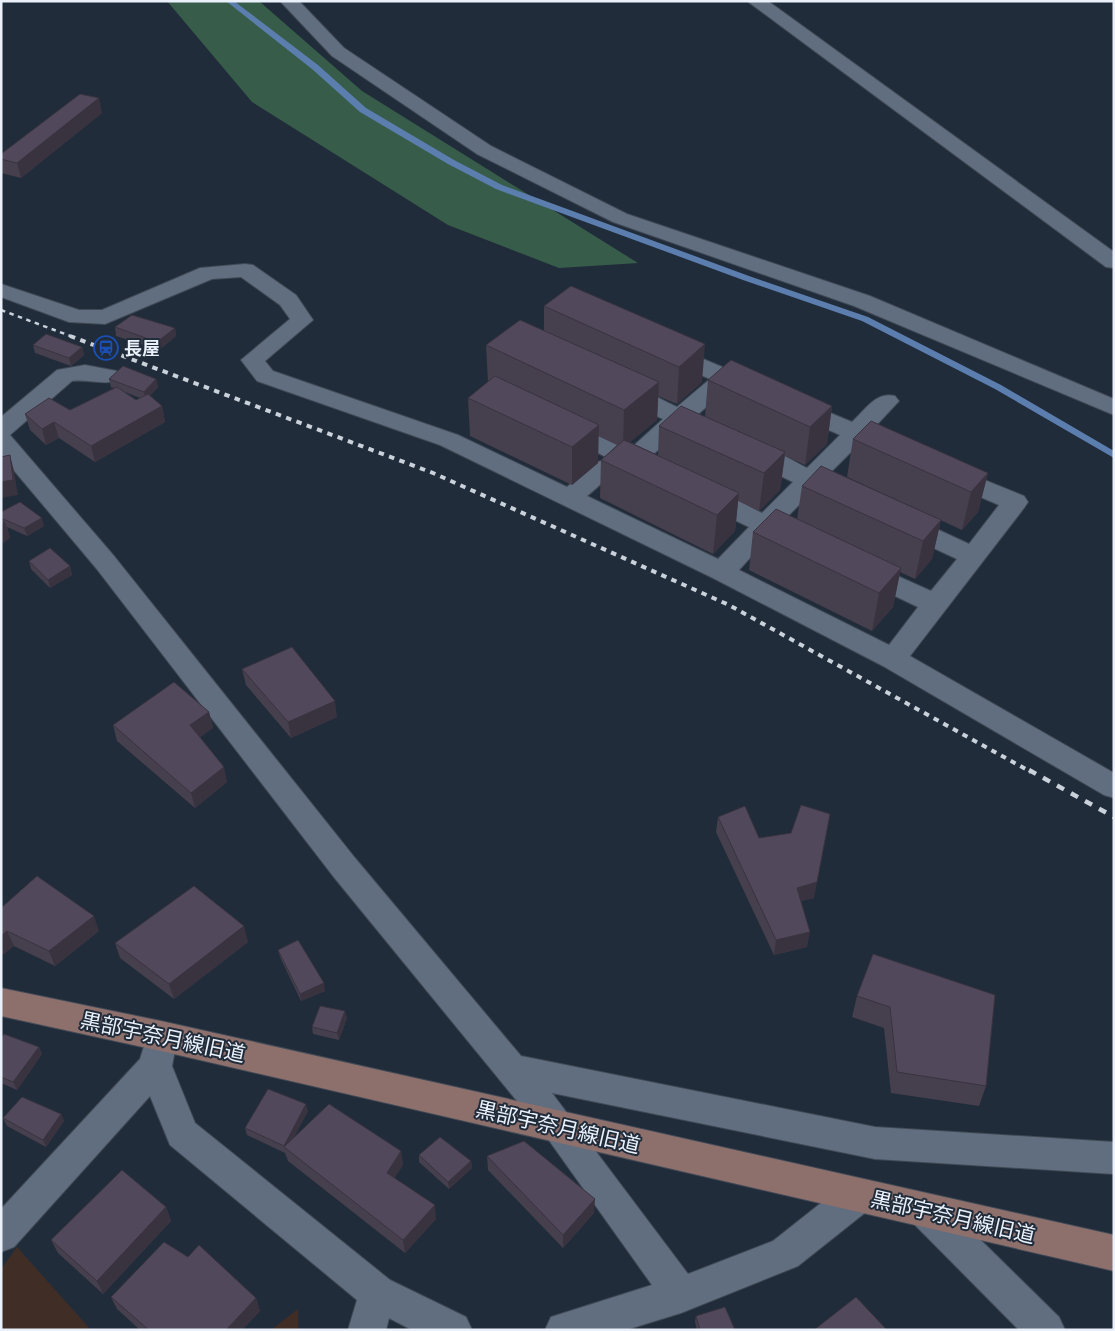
<svg xmlns="http://www.w3.org/2000/svg" width="1115" height="1331" font-family="Lora,'Noto Sans JP',serif">
<style>
.industrial{fill:#402e26}
.green{fill:#375d4a}
.lines{fill:none;stroke-linecap:round;stroke-linejoin:round}
.stream{fill:#5b7eae;fill-rule:evenodd}
.street-casing{stroke:#404955;stroke-width:2}
.secondary-casing{stroke:#404955;stroke-width:2}
.street{fill:#616e7f;fill-rule:evenodd}
.secondary{fill:#8d6f6c;fill-rule:evenodd}
.rail-far2{stroke:#c9d1db;stroke-width:2.5;stroke-dasharray:4.5 4.5;stroke-linecap:butt}
.rail-far1{stroke:#c9d1db;stroke-width:4;stroke-dasharray:5.5 5.5;stroke-linecap:butt}
.rail{stroke:#c9d1db;stroke-width:4.5;stroke-dasharray:8 8;stroke-linecap:butt}
.wall{fill:#463f4e;fill-rule:evenodd}
.shaded-wall{fill:#393340}
.building{fill:#51495b;stroke:#393340}
.labels{text-anchor:middle;dominant-baseline:central;stroke-width:4;stroke-linejoin:round;paint-order:stroke}
.poi-label{font-size:18px;font-weight:bold;fill:#eaf1fb;stroke:#212c3a;text-anchor:start}
.near-street-label{font-size:21px;fill:#eaf1fb;stroke:#212c3a}
</style>
<rect width="100%" height="100%" fill="#212c3a"/>
<path class="industrial" d="M17 1247 91 1330H1V1269Z
M298 1309V1330H271Z"/>
<path class="green" d="M167 1H259L362 91 638 263 559 268 448 225 252 102Z"/>
<g class="lines">
<path class="stream" d="M226 1H234L318 65 366 108 454 160 502 185 749 276 868 317 1001 385 1114 451V458L995 389 862 321 743 280 496 189 448 164 360 112 312 69Z"/>
<g class="street-casing">
<path id="street" d="M280 1H299L344 48 491 146 627 214 870 296 1114 399V415L854 306 613 222 477 154 332 56Z
M747 1H768L1114 252V268L1106 267Z
M245 264 253 265 296 295 313 320 265 361 273 371 458 435 567 487 597 462 610 459 556 432 552 427 556 422 564 419 572 422 630 449 663 419 615 397 611 392 615 387C634 382 659 399 677 407L710 379 661 358 658 353 661 348 669 346 677 348 758 382 762 387 758 392 750 394 729 387 696 416 715 425 719 430 715 435 707 438 683 428 649 458 657 466 654 472C643 474 640 470 631 469 615 467 598 488 587 496L718 559 749 527 695 501 692 495 695 489C716 483 743 504 762 513L793 482 741 457 738 451 741 445C762 440 788 459 807 468L840 435 788 412 784 407 788 402 796 400 804 402 852 422C865 410 876 391 895 396L899 401 871 431 901 443 904 449 901 455 892 457 859 444 826 477 851 489 854 495 851 501 842 503 813 491 782 522 804 533 808 539 804 545 795 548 769 537 739 570 889 645 918 607 855 577 851 571 855 565 864 562 873 565 931 591 957 559 895 530 891 524 895 518 904 515 913 518 969 544 999 505 941 480 938 474 941 468 950 466 1024 496 1028 502 1024 508 910 656 1114 773V798L1104 795 883 666 713 578 440 445 257 381 241 360 290 319 280 305 241 277 212 279 105 324 69 322 1 297V284L79 310H102L200 268Z
M85 365 117 371 121 376 117 381C102 385 87 379 72 381L10 435 114 556 355 858 521 1056 875 1127 1114 1142V1174L875 1159 552 1093 688 1274 773 1241 845 1184 858 1179 871 1184 876 1196 871 1208 798 1266 681 1313 626 1330H545L551 1317 652 1285 548 1139 333 876 96 568 1 455V417L57 370Z
M158 1035 170 1040 175 1050 172 1066 195 1123 390 1280 466 1317 472 1330H412L389 1318 386 1330H348L357 1300 170 1145 150 1096 14 1247 1 1252V1209L140 1059 146 1040Z
M927 1195 940 1200 1059 1317 1065 1330H1019L914 1224 909 1212 914 1200Z"/>
</g>
<g class="secondary-casing">
<path id="secondary" d="M1 988 161 1021 1114 1235V1271L161 1051 1 1016Z"/>
</g>
<use href="#street" class="street"/>
<use href="#secondary" class="secondary"/>
<path class="rail-far2" d="M1 310 73 337"/>
<path class="rail-far1" d="M70 336 433 473 729 605 1031 772"/>
<path class="rail" d="M1029 770 1114 817"/>
</g>
<path class="wall" d="M102 113 21 178 1 173V154Z
M571 286 702 382 677 404 658 396 657 420 630 442 658 455 659 426 705 416 708 380 832 406 827 444 805 465 785 456 780 490 759 511 738 501 735 531 713 554 600 498 601 460 617 445 598 436V463L572 485 470 436 468 398 488 382 486 345 544 331V306Z
M115 327 175 328 176 336 159 350 116 336Z
M33 345 82 347 84 355 71 366 35 353Z
M109 379H156L158 387 150 396 162 406 165 422 95 462 59 438 46 445 30 430 25 414 70 410 114 388 111 387ZM125 392 140 398 136 400Z
M853 439 988 473 978 512 962 530 847 477Z
M802 486 941 520 932 559 915 579 900 572 893 607 872 631 749 570 753 532 797 519Z
M1 512 44 526 27 536 7 527 10 538 1 544Z
M29 561 70 566 72 575 50 588 31 569Z
M242 669 337 717 291 738 246 685Z
M209 712 213 728 200 737 227 782 195 808 117 741 113 725Z
M718 817 759 838 814 898 801 901 807 947 774 955 716 832Z
M1 908 99 931 55 966 14 946 1 956Z
M248 942 174 999 120 958 115 943Z
M278 950 325 991 301 1001 280 957Z
M995 995 986 1086 979 1106 891 1093 884 1028 852 1017 857 996Z
M347 1018 339 1040 313 1034 312 1027Z
M1 1038 39 1047 42 1054 17 1090 1 1083Z
M308 1111 293 1139 401 1151 403 1165 394 1178 436 1219 405 1253 288 1161 285 1153 247 1135 245 1128Z
M61 1114 64 1121 46 1147 7 1126 3 1118Z
M419 1155 471 1161 472 1168 449 1189 419 1162Z
M487 1156 594 1213 563 1248 488 1170Z
M166 1207 171 1221 103 1294 58 1253 51 1240Z
M111 1297 256 1298 260 1311 242 1330H140L117 1309Z
M696 1316 735 1330H697L695 1322Z"/>
<path class="shaded-wall" d="M99 98 102 113 21 178 17 163Z
M175 328 176 336 159 350 157 342Z
M705 344 702 382 677 404 679 367Z
M82 347 84 355 71 366 69 358Z
M156 379 158 387 146 400 144 392Z
M659 382 657 420 623 448 624 410Z
M162 406 165 422 95 462 91 446Z
M832 406 827 444 805 465 810 427Z
M54 422 59 438 46 445 42 429Z
M599 425 598 463 572 485V447Z
M785 452 780 490 759 511 764 473Z
M10 455 14 471 18 495 1 498V482Z
M988 473 978 512 962 530 971 492Z
M739 493 735 531 713 554 717 515Z
M42 518 44 526 27 536 24 528Z
M941 520 932 559 915 579 923 541Z
M5 522 10 538 1 544V524Z
M70 566 72 575 50 588 48 580Z
M901 568 893 607 872 631 879 593Z
M335 701 337 717 291 738 288 722Z
M209 712 213 728 194 741 190 725Z
M224 767 227 782 195 808 191 793Z
M830 814 814 898 794 903 797 888Z
M94 916 99 931 55 966 49 951Z
M244 926 248 942 174 999 169 984Z
M7 931 14 946 1 956V936Z
M810 932 807 947 774 955 776 940Z
M324 983 325 991 301 1001 300 994Z
M345 1011 347 1018 339 1040 337 1033Z
M39 1047 42 1054 17 1090 13 1082Z
M306 1104 308 1111 287 1150 284 1147 285 1153 284 1146Z
M61 1114 64 1121 46 1147 43 1140Z
M401 1151 403 1165 389 1187 387 1173Z
M471 1161 472 1168 449 1189 448 1182Z
M595 1199 594 1213 563 1248V1235Z
M435 1205 436 1219 405 1253 403 1240Z
M166 1207 171 1221 103 1294 97 1281Z
M256 1298 260 1311 242 1330H226Z"/>
<path class="building" d="M80 94 99 98 17 163 1 159V154Z
M571 286 705 344 679 367 544 306Z
M132 315 175 328 157 342 115 327Z
M520 320 659 382 624 410 486 345Z
M46 334 82 347 69 358 33 345Z
M731 360 832 406 810 427 708 380Z
M123 366 156 379 144 392 109 379Z
M495 376 599 425 572 447 468 398Z
M117 387 136 400 148 394 162 406 91 446 54 422 42 429 25 414 49 398 70 410Z
M681 406 785 452 764 473 659 426Z
M871 421 988 473 971 492 853 439Z
M624 440 739 493 717 515 601 460Z
M10 455 13 480 1 482V457Z
M821 466 941 520 923 541 802 486Z
M20 502 42 518 24 528 1 518V512Z
M776 509 901 568 879 593 753 532Z
M1 520 5 522 1 524Z
M50 548 70 566 48 580 29 561Z
M292 647 335 701 288 722 242 669Z
M174 682 209 712 190 725 224 767 191 793 113 725Z
M801 805 830 814 817 882 797 888 810 932 776 940 718 817 745 806 759 838 791 833Z
M37 876 94 916 49 951 7 931 1 936V908Z
M194 886 244 926 169 984 115 943Z
M298 940 324 983 300 994 278 950Z
M873 954 995 995 986 1086 897 1072 890 1007 857 996Z
M320 1006 345 1011 337 1033 312 1027Z
M4 1034 39 1047 13 1082 1 1077V1038Z
M268 1089 306 1104 284 1146 245 1128Z
M22 1097 61 1114 43 1140 3 1118Z
M329 1104 401 1151 387 1173 435 1205 403 1240 284 1147Z
M440 1137 471 1161 448 1182 419 1155Z
M524 1141 595 1199 563 1235 487 1156Z
M122 1170 166 1207 97 1281 51 1240Z
M164 1242 188 1257 199 1245 256 1298 226 1330H149L111 1297Z
M856 1297 887 1330H814Z
M725 1307 735 1330H700L696 1316Z"/>
<defs>
<g id="station-ring" transform="scale(1.25)"><circle r="9.5" fill="#212c3a" stroke="#1a4fb4" stroke-width="1.5"/><path d="M-3-6H3Q5-6 5-4V2Q5 4 3 4L4.5 6H3L1.5 4h-3L-3 6H-4.5L-3 4Q-5 4-5 2V-4Q-5-6-3-6ZM-3.5-4v3h7v-3ZM-3.5 1v1.5H-2V1ZM2 1v1.5H3.5V1Z" fill="#1a4fb4"/></g>
</defs>
<g fill-rule="evenodd">
<use href="#station-ring" x="106" y="348"/>
</g>
<g class="labels">
<g class="poi-label">
<text x="124" y="348">長屋</text>
</g>
<g class="near-street-label">
<text transform="translate(163 1037) rotate(12)">黒部宇奈月線旧道</text>
<text transform="translate(558 1127) rotate(13)">黒部宇奈月線旧道</text>
<text transform="translate(953 1217) rotate(13)">黒部宇奈月線旧道</text>
</g>
</g>
<rect width="1115" height="1331" fill="none" stroke="#eaf1fb" stroke-width="5"/>
</svg>
